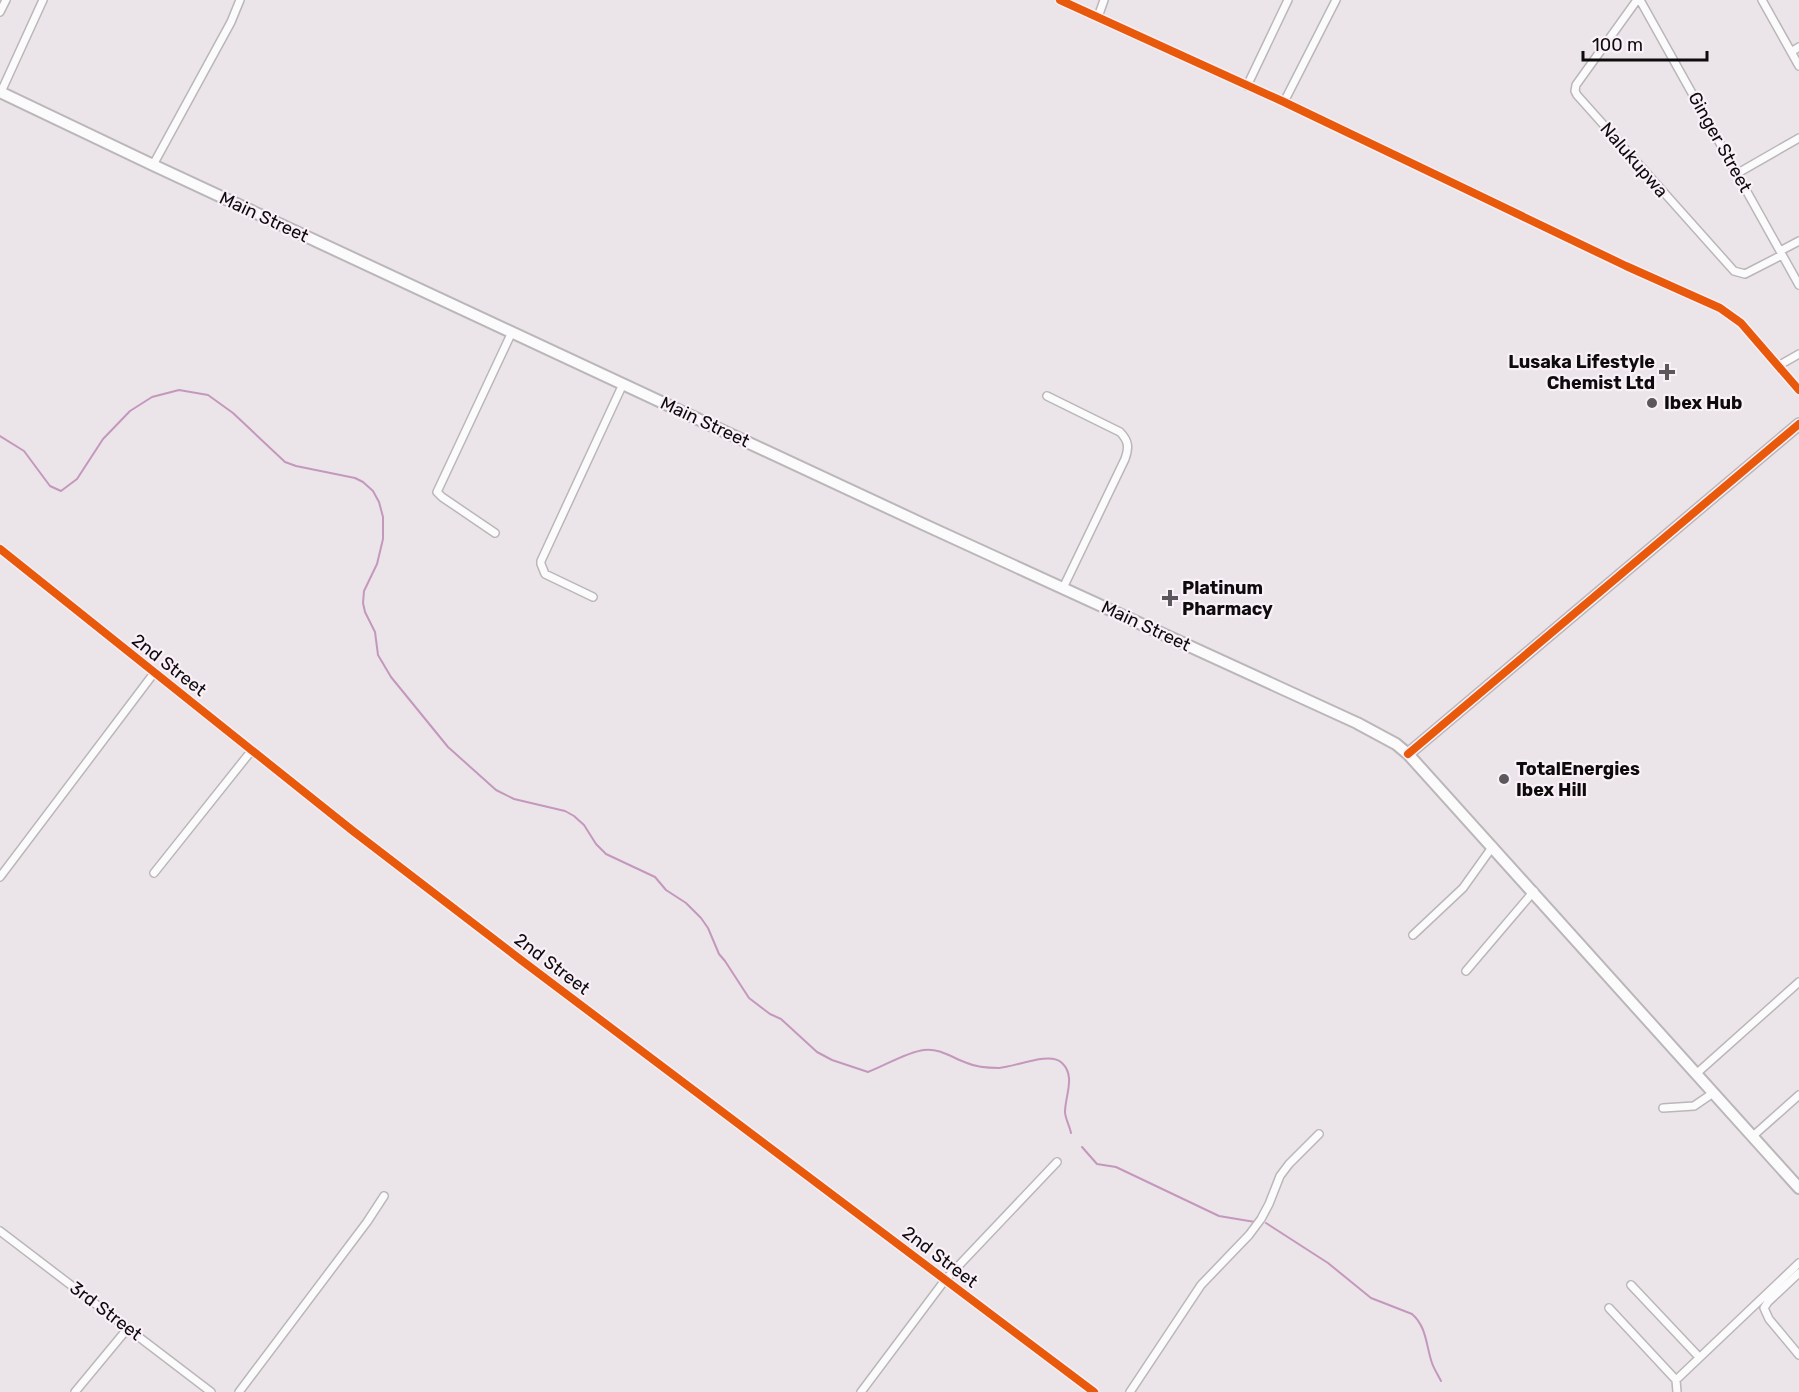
<svg xmlns="http://www.w3.org/2000/svg" width="1799" height="1392" font-family="Rubik,sans-serif">
<style>
.lines{fill:none;stroke-linecap:round;stroke-linejoin:round}
.stream{stroke:#c498bd;stroke-width:2}
.street-casing{stroke:#bab6b9;stroke-width:10}
.secondary-casing{stroke:#bab6b9;stroke-width:14}
.street{stroke:#fcfbfc;stroke-width:7}
.secondary{stroke:#fcfbfc;stroke-width:10}
.cycleway-casing{stroke:#faf0f8;stroke-width:11}
.cycleway{stroke:#e8590c;stroke-width:8}
.poi-dot{fill:#5b575a;stroke:#faf0f8;stroke-width:2}
.labels{text-anchor:middle;dominant-baseline:central;stroke-width:4.5;stroke-linejoin:round;paint-order:stroke}
.street-label{font-size:18px;fill:#0e0b0d;stroke:#faf0f8}
.poi-label{font-size:18px;font-weight:bold;fill:#0e0b0d;stroke:#faf0f8;text-anchor:start}
</style>
<rect width="100%" height="100%" fill="#ebe5e9"/>
<g class="lines">
<path class="stream" d="M0 436 24 451 50 486 61 491 77 479 103 439 130 411 152 397 179 390 208 395 233 413 285 462 296 466 355 478 363 482 373 491 379 502 383 517V539L377 564 364 591 363 603 365 612 375 632 378 655 391 677 448 747 496 790 514 799 565 811 574 816 584 825 596 844 606 854 655 877 666 890 686 903 701 918 708 928 719 954 725 961 749 998 770 1014 781 1019 817 1052 832 1060 868 1072C884 1066 907 1052 924 1050 941 1048 952 1058 967 1063 976 1067 989 1068 999 1068 1015 1067 1050 1051 1062 1063 1076 1076 1065 1096 1065 1112 1065 1118 1070 1127 1071 1133
M1082 1147 1097 1164 1116 1167 1219 1216 1255 1222
M1266 1223 1328 1263 1371 1298 1412 1314C1427 1327 1426 1346 1432 1363 1434 1369 1438 1375 1441 1381"/>
<g class="street-casing">
<path id="street" d="M1060 0 1284 102 1626 266 1720 308 1741 323 1799 390
M1637 0 1576 85 1575 91 1577 95 1734 271 1745 274 1782 255
M1640 0 1799 285
M1762 0 1799 66
M0 12 6 0
M1098 17 1104 0
M1791 52 1799 47
M1247 86 1288 0
M1 92 43 0
M1284 102 1336 0
M153 165 231 22 240 0
M1738 173 1799 138
M1780 251 1799 241
M1778 366 1799 354
M1047 396 1120 432C1129 441 1129 448 1125 459L1063 588
M495 533 442 497 437 492 512 332
M0 549 353 831 521 960 1094 1392
M593 597 545 574 541 564V561L623 384
M154 873 252 750
M0 877 154 673
M1413 935 1463 888 1493 846
M1466 971 1534 891
M1696 1074 1799 982
M1663 1108 1694 1106 1713 1093
M1753 1136 1799 1095
M0 1231 211 1392
M1799 1273 1768 1302 1764 1308 1769 1319 1799 1355
M1631 1285 1699 1357
M1609 1308 1676 1380 1799 1263
M1676 1380 1677 1392
M75 1392 128 1328
M239 1392 367 1222 384 1196
M861 1392 945 1280 1057 1162
M1130 1392 1201 1285 1249 1235 1261 1219 1269 1204 1280 1176 1289 1164 1319 1134"/>
</g>
<g class="secondary-casing">
<path id="secondary" d="M0 92 153 165 925 525 1357 723 1396 744 1408 754 1799 1188
M1408 754 1799 424"/>
</g>
<use href="#street" class="street"/>
<use href="#secondary" class="secondary"/>
<g class="cycleway-casing">
<path id="cycleway" d="M1060 0 1284 102 1626 266 1720 308 1741 323 1799 390
M0 549 353 831 521 960 1094 1392
M1408 754 1799 424"/>
</g>
<use href="#cycleway" class="cycleway"/>
</g>
<g class="poi-dot">
<path d="M1664 363h6v6h6v6h-6v6h-6v-6h-6v-6h6z"/>
<circle cx="1652" cy="403" r="6"/>
<path d="M1167 589h6v6h6v6h-6v6h-6v-6h-6v-6h6z"/>
<circle cx="1504" cy="779" r="6"/>
</g>
<g class="labels">
<g class="street-label">
<text transform="translate(1720 142) rotate(61)">Ginger Street</text>
<text transform="translate(1634 160) rotate(49)">Nalukupwa</text>
<text transform="translate(264 217) rotate(25)">Main Street</text>
<text transform="translate(705 422) rotate(25)">Main Street</text>
<text transform="translate(1146 626) rotate(25)">Main Street</text>
<text transform="translate(169 665) rotate(38)">2nd Street</text>
<text transform="translate(552 964) rotate(37)">2nd Street</text>
<text transform="translate(940 1257) rotate(37)">2nd Street</text>
<text transform="translate(106 1311) rotate(37)">3rd Street</text>
</g>
<g class="poi-label">
<text x="1655" y="362" text-anchor="end">Lusaka Lifestyle<tspan x="1655" dy="21">Chemist Ltd</tspan></text>
<text x="1664" y="403">Ibex Hub</text>
<text x="1182" y="588">Platinum<tspan x="1182" dy="21">Pharmacy</tspan></text>
<text x="1516" y="769">TotalEnergies<tspan x="1516" dy="21">Ibex Hill</tspan></text>
</g>
</g>
<path d="M1583 51v9h124v-9" fill="none" stroke="#0e0b0d" stroke-width="3"/>
<text x="1592" y="51" font-size="18" fill="#0e0b0d" stroke="#faf0f8" stroke-width="4.5" paint-order="stroke">100 m</text>
</svg>
